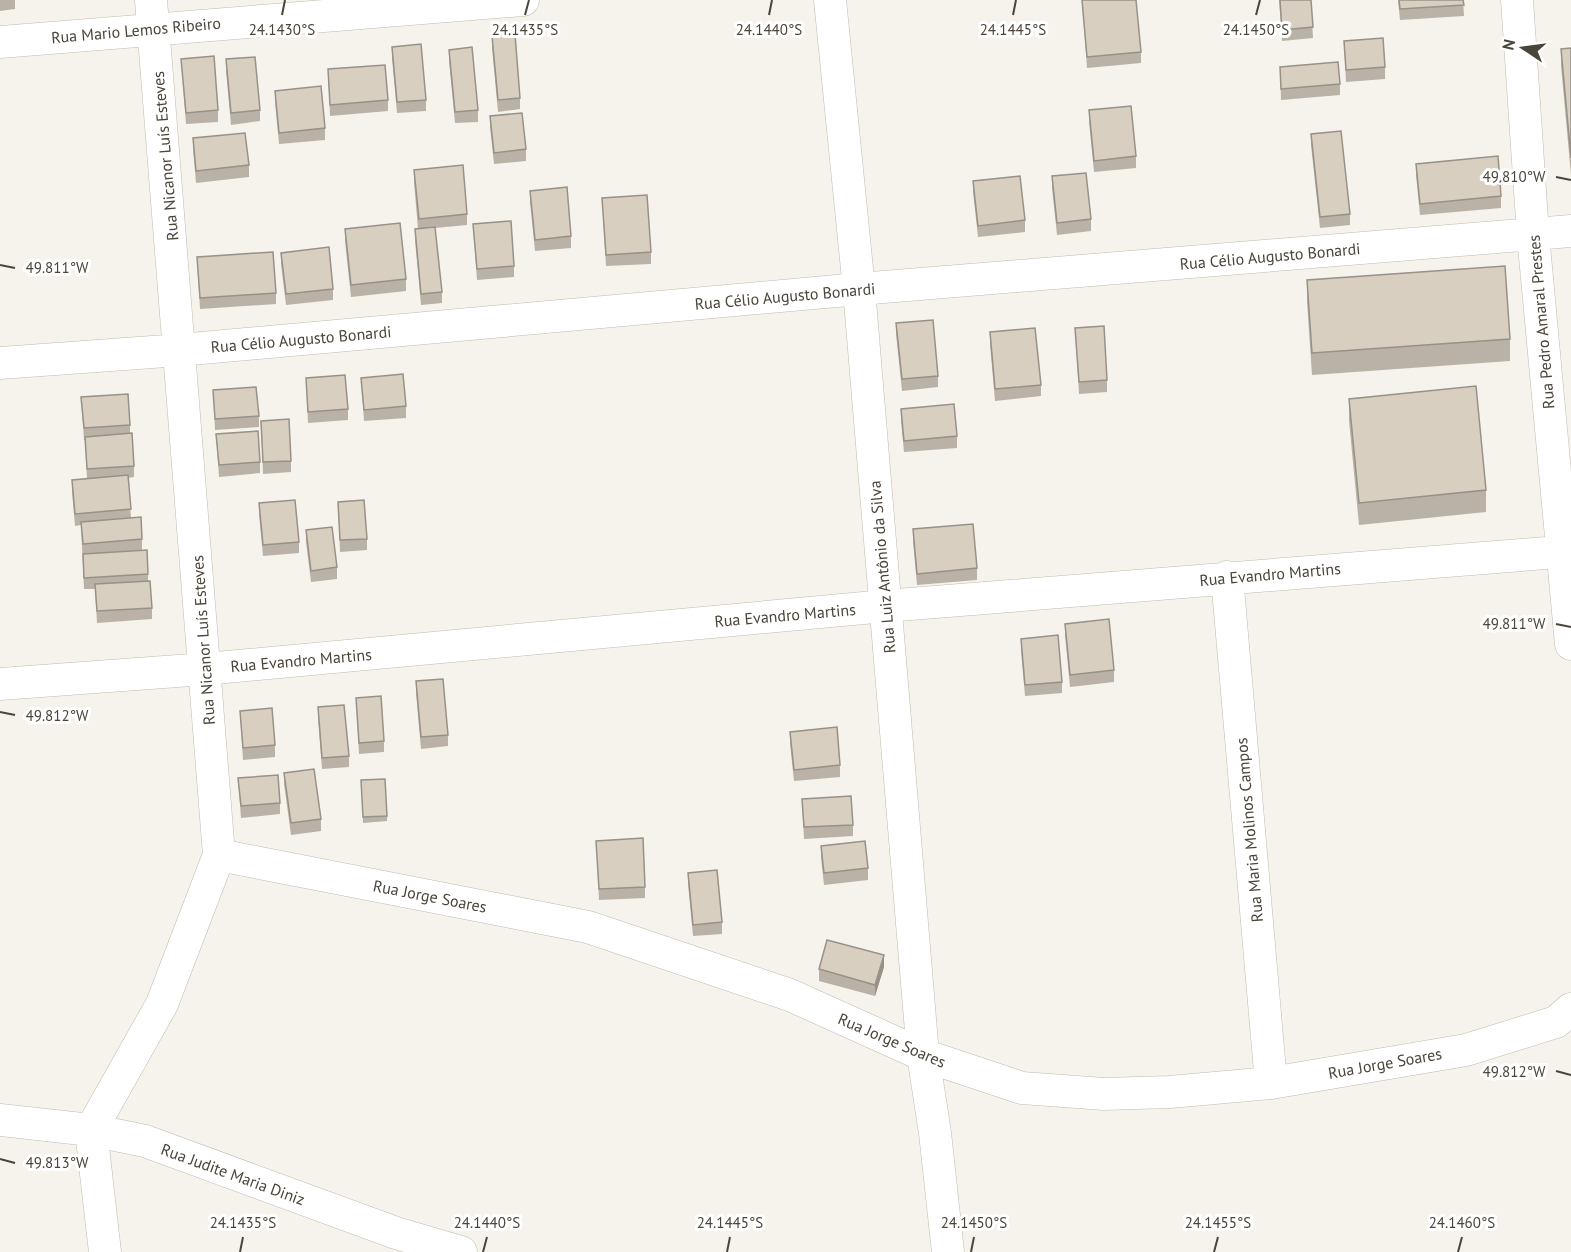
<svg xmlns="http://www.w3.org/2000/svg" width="1571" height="1252" font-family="'PT Sans',sans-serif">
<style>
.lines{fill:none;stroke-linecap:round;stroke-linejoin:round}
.street-casing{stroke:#c2bbae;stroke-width:33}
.street{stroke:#fff;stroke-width:32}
.wall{fill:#bab2a6}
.shaded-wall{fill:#979187}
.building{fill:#d8cfc1;stroke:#979187;stroke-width:1.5}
.ticks{fill:none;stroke:#4b4439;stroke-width:2}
.labels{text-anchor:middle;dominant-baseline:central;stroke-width:6;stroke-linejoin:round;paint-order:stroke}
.street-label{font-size:16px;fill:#4b4439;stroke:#fff}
.ticks-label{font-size:15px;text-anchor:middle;fill:#4b4439;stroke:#fff;stroke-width:6;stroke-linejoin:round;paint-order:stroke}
</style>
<rect width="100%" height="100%" fill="#f6f3ec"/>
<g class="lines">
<g class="street-casing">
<path id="street" d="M830 0 859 289 923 1055 935 1133 948 1252
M1517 0 1533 235 1571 644
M0 42 523 0
M0 363 180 350 859 289 1571 231
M1227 577 1271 1083
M0 684 205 669 885 606 1571 551
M219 855 588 927 790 995 923 1055 1022 1088 1104 1094 1170 1092 1271 1083 1466 1050 1556 1022 1571 1009
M0 1120 91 1130 145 1141 396 1233 461 1252
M105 1252 91 1130 162 1004 219 855 151 0"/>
</g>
<use href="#street" class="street"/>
</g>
<path class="wall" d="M0 0H15V9L0 11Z
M1082 0 1141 52V63L1087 68Z
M1279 0H1311L1313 38 1282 41Z
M1398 0H1463L1464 16 1400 20Z
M492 36 520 98V109L498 112 492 48Z
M1344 41 1385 67V79L1346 82Z
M392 47 426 100V111L397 113 392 58Z
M1571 48V175L1561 66V49Z
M449 50 478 110V122L455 123 449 61Z
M181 59 218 110V122L186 124Z
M226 59 260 110V121L231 125 226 71Z
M1280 67 1340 84V95L1281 100Z
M328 69 388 100V111L330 116Z
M275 91 325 128V140L279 144 275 102Z
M1089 110 1136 156V168L1094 172 1089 122Z
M490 116 526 149V161L494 164 490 127Z
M1311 134 1350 214V225L1320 228 1311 145Z
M193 138 249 165V177L196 183 193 149Z
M1416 164 1501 196V208L1420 215 1416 175Z
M414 170 467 214V225L435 228 442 292V303L421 305 415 240V229H418L414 182Z
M1052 176 1091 219V231L1057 235 1052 188Z
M973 181 1025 220V232L978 237 973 192Z
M530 191 571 236V248L535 251 530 202Z
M602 198 651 252V264L606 266Z
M473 224 514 266V277L477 280Z
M345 229 406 279V291L351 297 345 241Z
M281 253 333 289V300L286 305 281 264Z
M197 257 276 293V304L200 309Z
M1307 280 1510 339V361L1312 375 1307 302Z
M896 323 938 376V387L902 391 896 334Z
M1075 328 1107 380V392L1079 394Z
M990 332 1041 385V396L995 401 990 344Z
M306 378 348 409V420L308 423Z
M361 378 406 406V418L364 421Z
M213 390 259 416V427L215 430Z
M81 397 130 425V433L134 466V477L128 478 131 518 142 539V551L148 574V581L152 608V619L97 623 95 589H84L81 525 75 526 72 492V480L87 479 85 440H84Z
M1349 399 1486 490V512L1359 525 1349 421Z
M901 409 957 436V448L904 452 901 421Z
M261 421 291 461V472L263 474Z
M216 434 260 462V473L219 477Z
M338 502 367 539V550L340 552Z
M259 503 299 542V553L263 556 259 514Z
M913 529 977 568V580L917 585 913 541Z
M306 530 337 567V579L311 582 306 542Z
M1065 624 1114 670V682L1070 687 1065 635Z
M1021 639 1062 682V693L1025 696 1021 651Z
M416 681 448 735V746L421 749 416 693Z
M356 698 384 741V752L359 754Z
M318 707 349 756V767L322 769 318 718Z
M240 711 275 745V757L243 760Z
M790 732 840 765V777L794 781 790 743Z
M284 773 321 819V831L291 835 284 784Z
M238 778 280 803V814L241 818Z
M361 780 387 816V821L363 823Z
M802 799 853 825V836L804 839Z
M596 841 645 887V898L599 900Z
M821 846 868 868V880L824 885 821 858Z
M688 873 722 922V934L693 936 688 884Z
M884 967 875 996 819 981V969Z"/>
<path class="shaded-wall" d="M884 955V967L875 996V985Z"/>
<path class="building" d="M1082 0H1136L1141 52 1087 57Z
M1280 0H1311L1313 27 1282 30Z
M1399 0H1463L1464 5 1400 9Z
M515 34 520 98 498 100 492 36Z
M1383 38 1385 67 1346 70 1344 41Z
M421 44 426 100 397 102 392 47Z
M472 47 478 110 455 112 449 50Z
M1571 48V158L1561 49Z
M214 56 218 110 186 113 181 59Z
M255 57 260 110 231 113 226 59Z
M1338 62 1340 84 1281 89 1280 67Z
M385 65 388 100 330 105 328 69Z
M321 86 325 128 279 133 275 91Z
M1131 106 1136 156 1094 161 1089 110Z
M522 113 526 149 494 153 490 116Z
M1341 131 1350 214 1320 217 1311 134Z
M245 133 249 165 196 171 193 138Z
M1498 156 1501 196 1420 204 1416 164Z
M463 165 467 214 419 219 414 170Z
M1086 173 1091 219 1057 223 1052 176Z
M1020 176 1025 220 978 226 973 181Z
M567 187 571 236 535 240 530 191Z
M647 195 651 252 606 255 602 198Z
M511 221 514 266 477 269 473 224Z
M400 223 406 279 351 285 345 229Z
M435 227 442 292 421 294 415 229Z
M329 247 333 289 286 294 281 253Z
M273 252 276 293 200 298 197 257Z
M1505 266 1510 339 1312 353 1307 280Z
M933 320 938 376 902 379 896 323Z
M1104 326 1107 380 1079 382 1075 328Z
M1035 328 1041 385 995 389 990 332Z
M403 374 406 406 364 410 361 378Z
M345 375 348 409 308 412 306 378Z
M1476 386 1486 490 1359 503 1349 399Z
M256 387 259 416 215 419 213 390Z
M128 394 130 425 84 428 81 397Z
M954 404 957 436 904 441 901 409Z
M289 419 291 461 263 462 261 421Z
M258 431 260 462 219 465 216 434Z
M132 433 134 466 87 469 85 437Z
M128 475 131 509 75 514 72 480Z
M295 500 299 542 263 545 259 503Z
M364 500 367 539 340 540 338 502Z
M141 517 142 539 83 544 81 522Z
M973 524 977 568 917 574 913 529Z
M332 527 337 567 311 571 306 530Z
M147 550 148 574 84 578 83 554Z
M150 581 152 608 97 611 95 584Z
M1109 619 1114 670 1070 675 1065 624Z
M1058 635 1062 682 1025 685 1021 639Z
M443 679 448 735 421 737 416 681Z
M381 696 384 741 359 743 356 698Z
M344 705 349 756 322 758 318 707Z
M272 708 275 745 243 748 240 711Z
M837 727 840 765 794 770 790 732Z
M314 769 321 819 291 823 284 773Z
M278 775 280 803 241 806 238 778Z
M385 779 387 816 363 817 361 780Z
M851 796 853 825 804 827 802 799Z
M643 838 645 887 599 889 596 841Z
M865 841 868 868 824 873 821 846Z
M717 870 722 922 693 925 688 873Z
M827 940 884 955 875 985 819 969Z"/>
<path class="ticks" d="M282 15 285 0M525 15 529 0M769 15 772 0M1013 15 1016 0M1256 15 1260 0M1556 177 1571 180M0 265 15 268M1556 624 1571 627M0 712 15 715M1556 1071 1571 1075M0 1159 15 1163M240 1252 243 1237M483 1252 487 1237M727 1252 730 1237M971 1252 974 1237M1214 1252 1218 1237M1458 1252 1462 1237"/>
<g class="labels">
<g class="street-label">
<text transform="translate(136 30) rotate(-5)">Rua Mario Lemos Ribeiro</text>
<text transform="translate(165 156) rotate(-95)">Rua Nicanor Luís Esteves</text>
<text transform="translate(1270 256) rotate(-5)">Rua Célio Augusto Bonardi</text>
<text transform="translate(785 296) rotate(-5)">Rua Célio Augusto Bonardi</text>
<text transform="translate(1541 322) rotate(-95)">Rua Pedro Amaral Prestes</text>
<text transform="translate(301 339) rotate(-5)">Rua Célio Augusto Bonardi</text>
<text transform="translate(882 567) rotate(-95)">Rua Luiz Antônio da Silva</text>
<text transform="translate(1270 574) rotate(-5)">Rua Evandro Martins</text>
<text transform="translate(785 615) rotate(-5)">Rua Evandro Martins</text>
<text transform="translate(203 640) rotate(-94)">Rua Nicanor Luís Esteves</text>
<text transform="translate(301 660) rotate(-5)">Rua Evandro Martins</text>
<text transform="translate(1249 830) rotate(-95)">Rua Maria Molinos Campos</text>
<text transform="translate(430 896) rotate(11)">Rua Jorge Soares</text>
<text transform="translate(892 1040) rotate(23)">Rua Jorge Soares</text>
<text transform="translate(1385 1063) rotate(-10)">Rua Jorge Soares</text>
<text transform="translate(233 1174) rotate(20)">Rua Judite Maria Diniz</text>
</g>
</g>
<g class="ticks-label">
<text x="282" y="35">24.1430°S</text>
<text x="525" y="35">24.1435°S</text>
<text x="769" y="35">24.1440°S</text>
<text x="1013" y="35">24.1445°S</text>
<text x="1256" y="35">24.1450°S</text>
<text x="1514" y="182">49.810°W</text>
<text x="57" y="273">49.811°W</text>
<text x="1514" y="629">49.811°W</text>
<text x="57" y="721">49.812°W</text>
<text x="1514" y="1077">49.812°W</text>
<text x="57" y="1168">49.813°W</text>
<text x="243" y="1228">24.1435°S</text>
<text x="487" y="1228">24.1440°S</text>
<text x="730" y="1228">24.1445°S</text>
<text x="974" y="1228">24.1450°S</text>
<text x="1218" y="1228">24.1455°S</text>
<text x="1462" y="1228">24.1460°S</text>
</g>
<g transform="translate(1523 48) rotate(283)" stroke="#ffffff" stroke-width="4.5" paint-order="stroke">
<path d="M0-4.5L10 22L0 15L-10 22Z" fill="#4b4439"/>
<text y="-9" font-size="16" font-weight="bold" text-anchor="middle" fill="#4b4439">N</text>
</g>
</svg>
